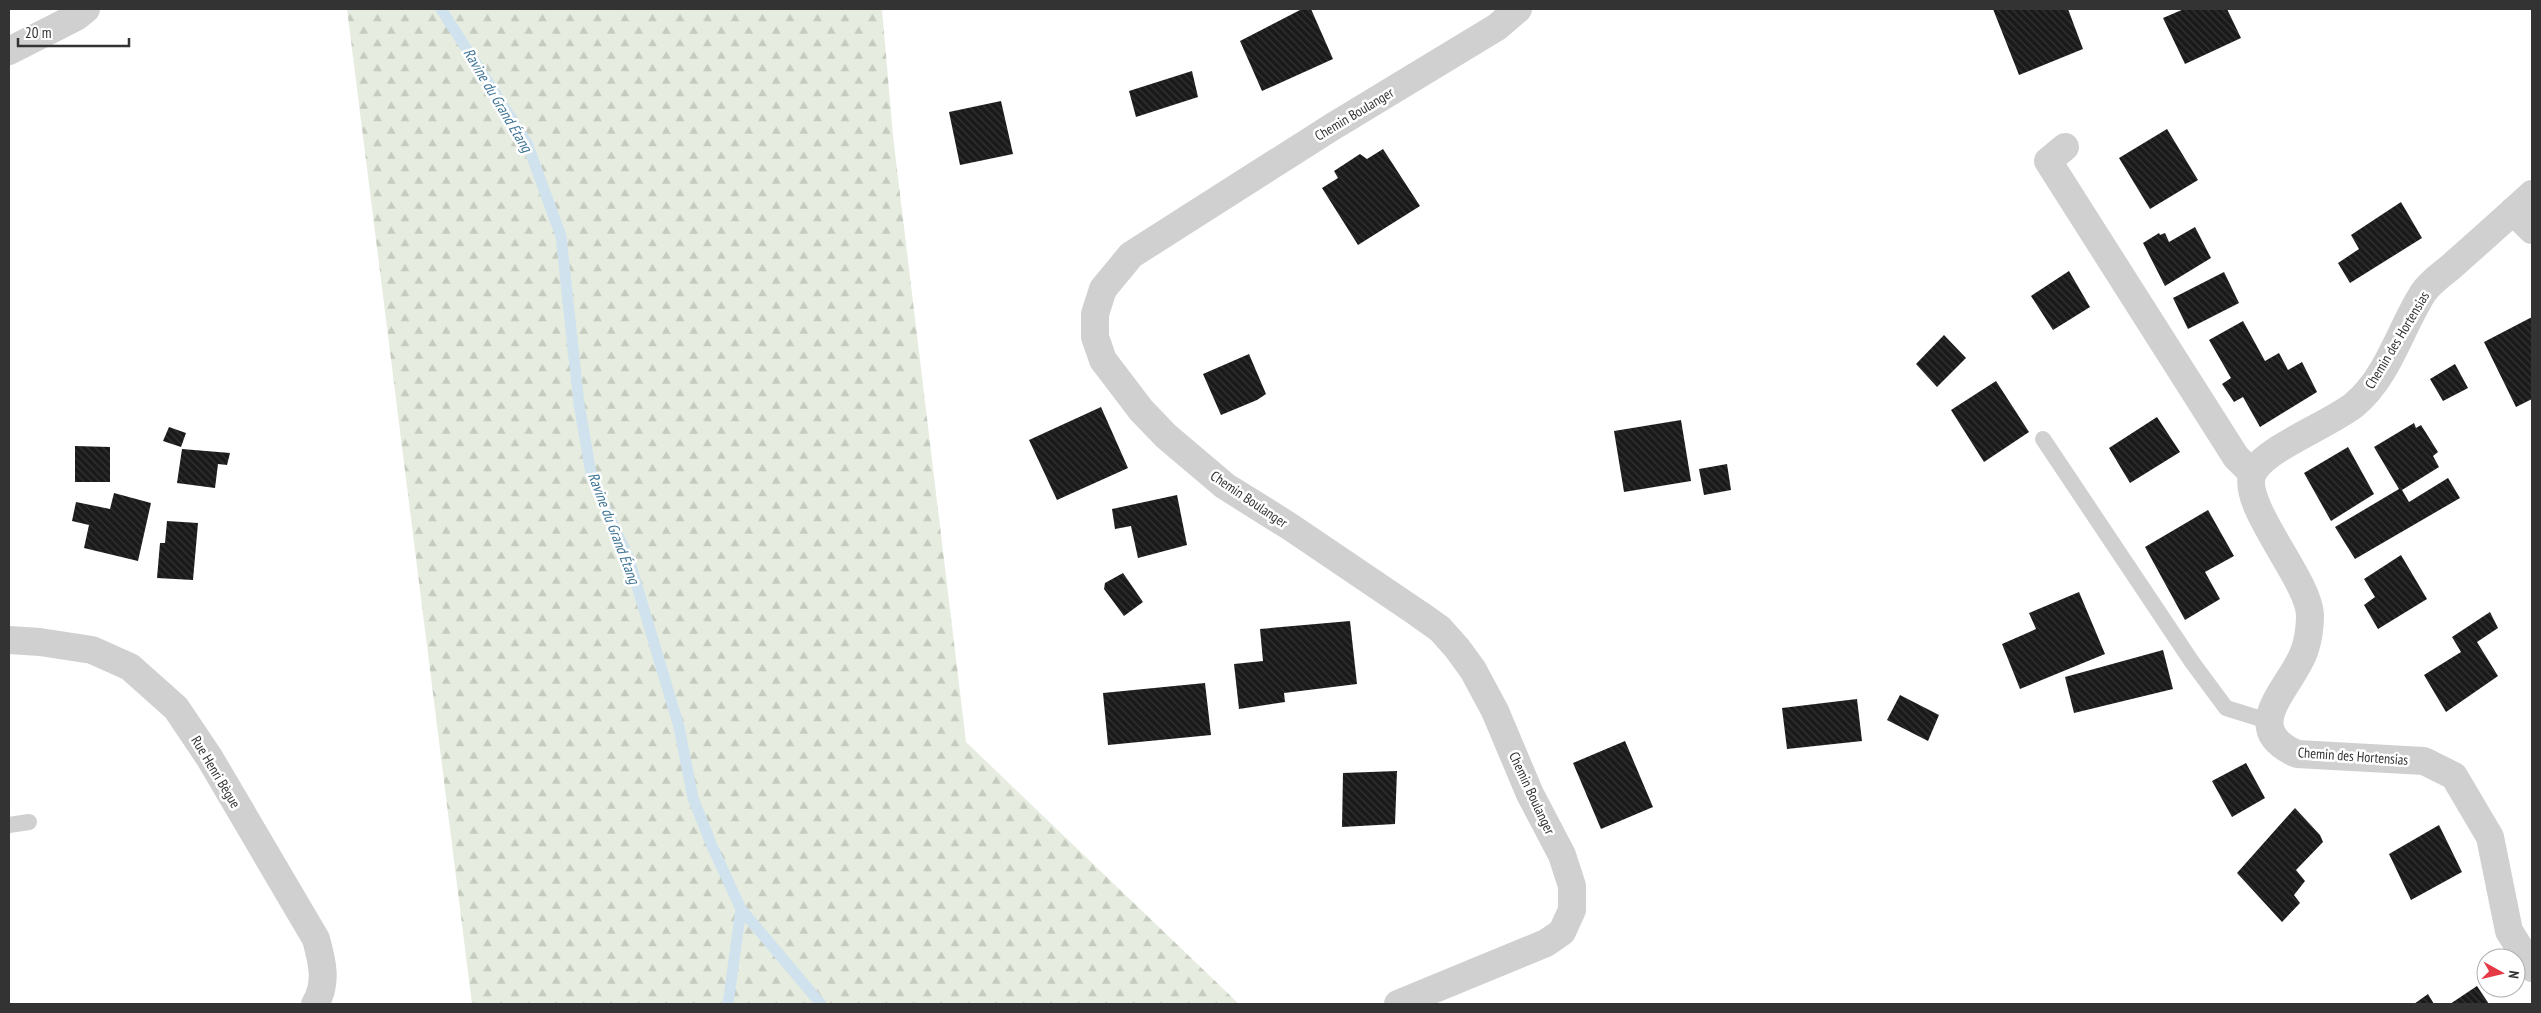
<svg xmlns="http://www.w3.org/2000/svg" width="2541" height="1013" font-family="'PT Sans Narrow',sans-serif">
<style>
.forest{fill:url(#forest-firs)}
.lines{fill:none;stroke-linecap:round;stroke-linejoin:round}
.stream{stroke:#cfe2ee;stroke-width:11}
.building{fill:url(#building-back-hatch)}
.service{stroke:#d0d0d0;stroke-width:16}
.minor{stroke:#d0d0d0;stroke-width:28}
.tertiary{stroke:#d0d0d0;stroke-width:28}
.labels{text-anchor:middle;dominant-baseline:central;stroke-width:5;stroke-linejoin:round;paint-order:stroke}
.street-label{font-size:14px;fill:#333;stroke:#fff}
.water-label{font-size:15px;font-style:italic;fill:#3f7597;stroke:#fff}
</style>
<defs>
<pattern id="forest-firs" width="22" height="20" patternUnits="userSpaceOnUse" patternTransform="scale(1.25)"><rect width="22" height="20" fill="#e6ecdf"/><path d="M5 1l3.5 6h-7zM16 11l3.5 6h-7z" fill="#c6cbc0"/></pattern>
<pattern id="building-back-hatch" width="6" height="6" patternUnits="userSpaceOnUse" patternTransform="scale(1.25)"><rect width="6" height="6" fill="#1a1a1a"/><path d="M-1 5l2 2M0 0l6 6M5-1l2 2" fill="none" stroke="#333"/></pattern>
</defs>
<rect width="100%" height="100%" fill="#fff"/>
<path class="forest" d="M347 9H882L893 136 966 742 1239 1004H472Z"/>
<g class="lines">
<path class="stream" d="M441 9 527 143 561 236 579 404 592 479 629 559 679 727 693 798 712 846 741 909 821 1004
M728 1004 741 909"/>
</g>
<path class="building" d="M1302 9H1311L1333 59 1262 91 1240 41Z
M1993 9H2068L2083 49 2019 75Z
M2184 9H2227L2241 38 2185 64 2163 18Z
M1192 71 1198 97 1136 117 1129 91Z
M1001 101 1013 154 960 165 949 112Z
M2167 129 2198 180 2150 209 2119 158Z
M1383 149 1420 206 1358 245 1322 188 1338 178 1334 171 1360 154 1367 159Z
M2401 202 2422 238 2350 283 2338 263 2359 249 2351 235Z
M2195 227 2211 258 2165 286 2143 243 2159 233 2160 235 2165 233 2169 242Z
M2069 271 2090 307 2053 330 2031 296Z
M2224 272 2239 303 2188 329 2173 298Z
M2532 317V399L2516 407 2484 342Z
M2243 321 2265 361 2279 353 2288 370 2302 362 2317 392 2260 427 2243 397 2234 402 2222 384 2231 378 2209 340Z
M1944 335 1966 358 1937 387 1916 364Z
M1249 354 1266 394 1257 400 1221 415 1203 374Z
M2455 364 2468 388 2443 401 2430 379Z
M1996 381 2029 432 1984 462 1951 410Z
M1101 407 1128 468 1057 500 1029 440Z
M2157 417 2180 452 2130 483 2109 448Z
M1681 420 1691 481 1624 492 1614 431Z
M2414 423 2416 428 2421 425 2438 452 2433 456 2439 467 2402 490 2409 502 2448 478 2460 498 2355 559 2335 527 2399 489 2374 447Z
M169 427 186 433 181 447 163 441Z
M75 446 110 447V482H75Z
M2348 447 2374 494 2331 521 2304 473Z
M182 449 230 453 227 465 218 464 215 488 177 483Z
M1727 464 1731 490 1704 495 1699 469Z
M114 493 151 503 138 561 84 548 89 525 72 521 76 502 110 509Z
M1177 495 1187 545 1138 558 1131 526 1115 529 1112 509Z
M2208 510 2234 556 2205 572 2220 599 2185 620 2145 547Z
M167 521 198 523 193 580 157 578 160 543H165Z
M2401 555 2427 599 2378 629 2364 605 2375 597 2364 579Z
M1123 573 1143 602 1124 616 1104 589 1105 583Z
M2079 592 2105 654 2020 689 2002 644 2036 629 2029 613Z
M2490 612 2498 628 2477 642 2498 676 2446 712 2424 675 2461 652 2452 637Z
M1350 621 1357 684 1284 693 1285 702 1239 709 1234 664 1263 661 1260 629Z
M2163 650 2173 689 2074 713 2065 677Z
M1205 683 1211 735 1108 745 1103 693Z
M1900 695 1939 715 1928 741 1887 720Z
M1857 699 1862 741 1787 749 1782 708Z
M1625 741 1653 807 1601 829 1573 763Z
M2246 763 2265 798 2232 817 2212 781Z
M1397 771 1395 824 1342 827 1343 773Z
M2295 808 2320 835 2323 842 2296 870 2305 881 2294 895 2300 903 2282 922 2237 873Z
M2439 825 2462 872 2411 900 2389 854Z
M2477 986 2489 1004H2450Z
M2428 994 2434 1004H2414Z"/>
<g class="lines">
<path class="service" d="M2043 439 2192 662 2226 708 2268 721
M9 825 29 822"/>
<path class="minor" d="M2065 147 2048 161 2236 457 2252 473
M2532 194C2506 218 2480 241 2453 265 2444 273 2430 282 2423 293 2400 329 2388 377 2354 405 2330 424 2267 448 2254 471 2236 500 2309 579 2310 615 2310 627 2308 641 2304 652 2290 689 2238 728 2297 754L2424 761 2454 776 2490 837 2509 931 2532 968
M2513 211 2532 230
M1398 1004 1546 943 1562 932 1572 910V886L1562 855 1530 794 1495 711 1473 670 1457 648 1440 629 1419 614 1289 526 1225 486 1166 436 1141 410 1103 360 1095 337V314L1103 289 1131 255 1332 127 1497 27 1518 9"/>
<path class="tertiary" d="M9 51 76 17 86 9
M9 640 40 642 92 650 130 667 176 708 209 757 316 939C322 961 328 983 315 1004"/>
</g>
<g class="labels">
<g class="street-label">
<text transform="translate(1354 114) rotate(-31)">Chemin Boulanger</text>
<text transform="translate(2397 340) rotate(-59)">Chemin des Hortensias</text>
<text transform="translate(1249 499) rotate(34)">Chemin Boulanger</text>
<text transform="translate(2353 756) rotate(4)">Chemin des Hortensias</text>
<text transform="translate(216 772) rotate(59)">Rue Henri Bègue</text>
<text transform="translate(1532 793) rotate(65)">Chemin Boulanger</text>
</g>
<g class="water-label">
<text transform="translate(498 100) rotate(59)">Ravine du Grand Étang</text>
<text transform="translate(614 528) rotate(69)">Ravine du Grand Étang</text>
</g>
</g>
<rect width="2541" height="1013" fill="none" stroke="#333333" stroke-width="20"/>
<g transform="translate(2501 973) rotate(98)"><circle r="24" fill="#ffffff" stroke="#adadad"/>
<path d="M0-4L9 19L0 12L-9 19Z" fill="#e63946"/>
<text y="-8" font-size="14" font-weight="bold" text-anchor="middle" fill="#333333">N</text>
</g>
<path d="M18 38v8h111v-8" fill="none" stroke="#333333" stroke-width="2.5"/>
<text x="25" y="38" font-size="15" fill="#333333" stroke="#ffffff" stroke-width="4" paint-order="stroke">20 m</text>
</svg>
